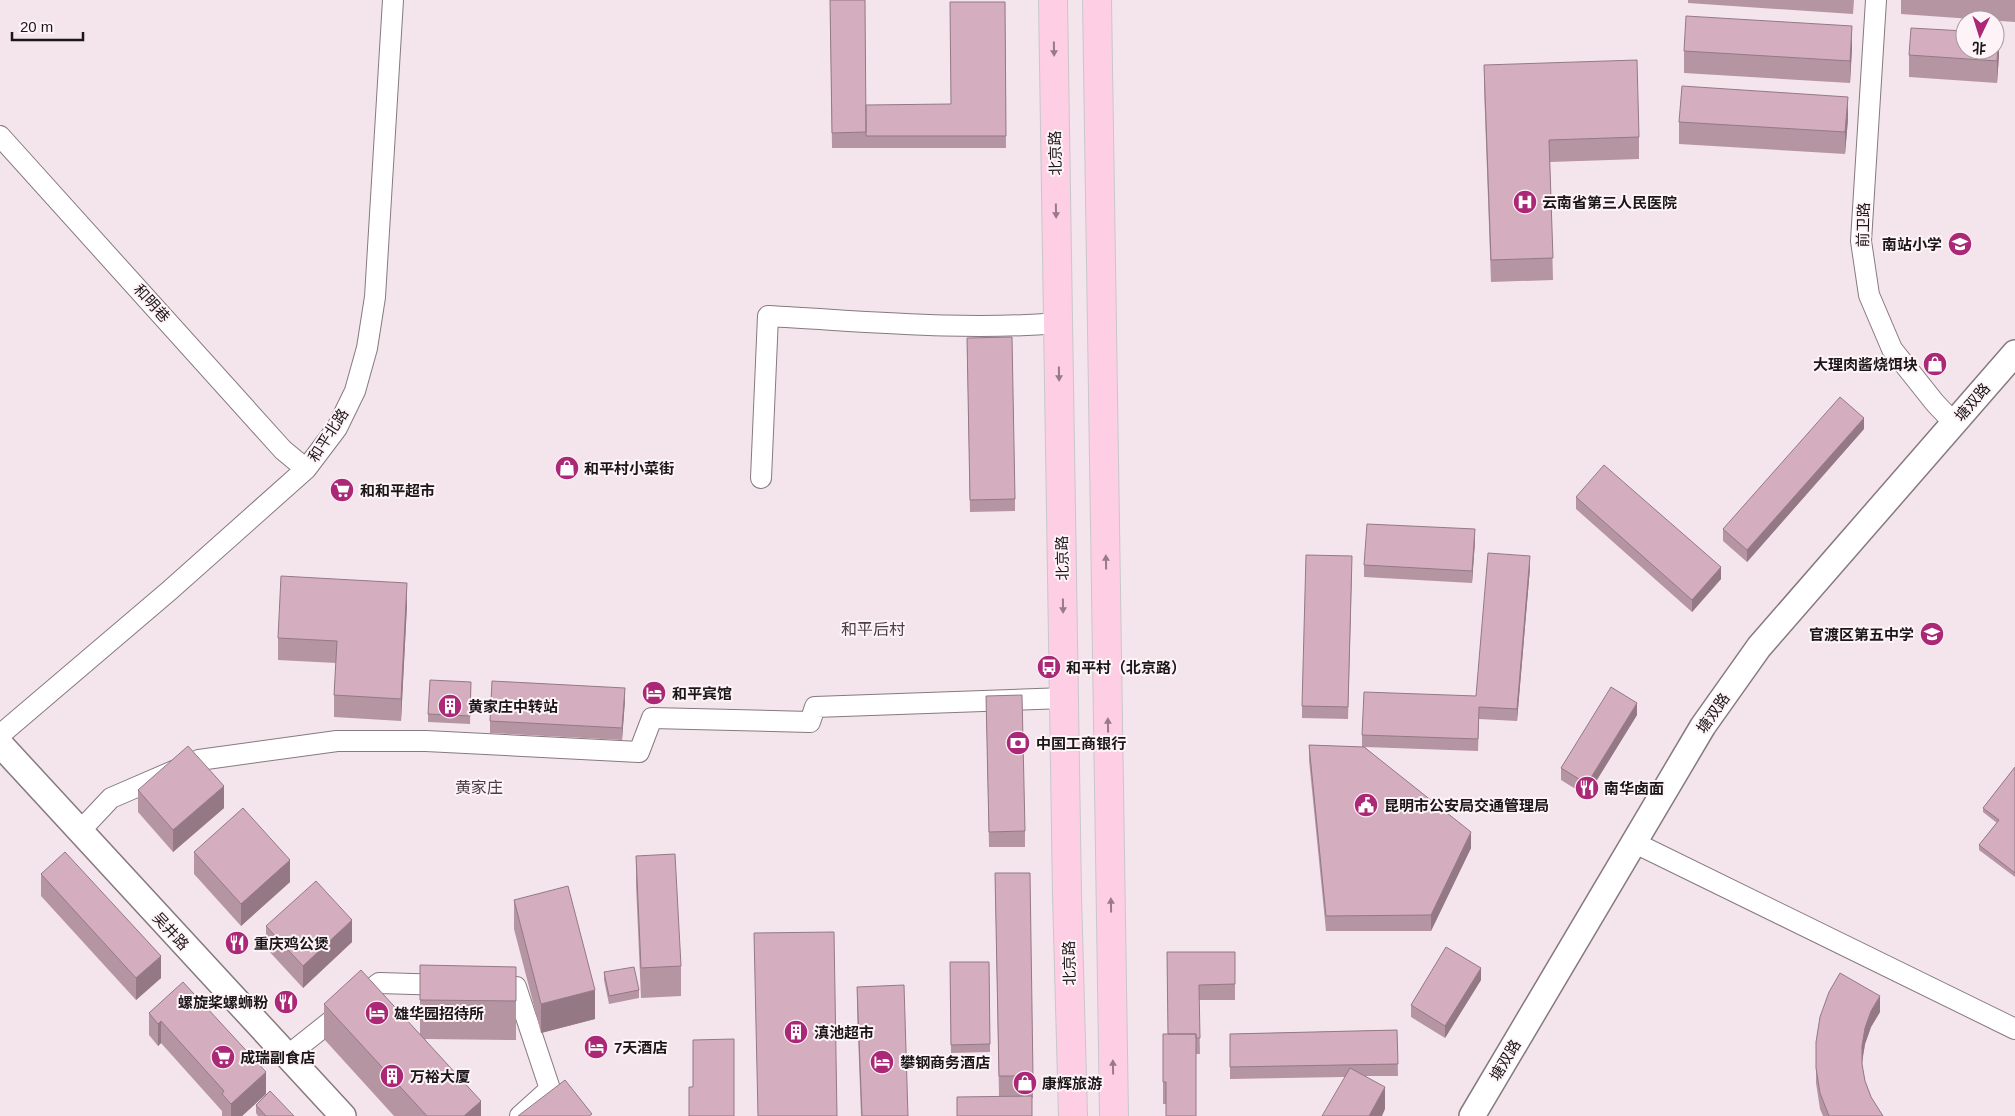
<svg xmlns="http://www.w3.org/2000/svg" width="2015" height="1116" font-family="Helvetica,'Noto Sans SC',sans-serif">
<style>
.lines{fill:none;stroke-linecap:round;stroke-linejoin:round}
.minor-casing{stroke:#86797f;stroke-width:22}
.tertiary-casing{stroke:#86797f;stroke-width:28}
.primary-casing{stroke:#c8c7c8;stroke-width:30}
.minor{stroke:#fff;stroke-width:20}
.tertiary{stroke:#fff;stroke-width:25}
.primary{stroke:#fecee5;stroke-width:28}
.wall{fill:#b695a3}
.shaded-wall{fill:#947985}
.building{fill:#d4adbe;stroke:#947985}
.oneway{fill:#987b89}
.labels{text-anchor:middle;dominant-baseline:central;stroke-width:4;stroke-linejoin:round;paint-order:stroke}
.street-label{font-size:15px;fill:#1b1618;stroke:#fef4f8}
.poi-label{font-size:15px;font-weight:bold;fill:#1b1618;stroke:#fef4f8;text-anchor:start}
.neighbourhood-label{font-size:16px;fill:#4b3f45;stroke:#fef4f8}
</style>
<rect width="100%" height="100%" fill="#f4e5ec"/>
<g class="lines">
<g class="minor-casing">
<path id="minor" d="M1876 0 1861 241 1869 295 1892 349 1935 403 1954 423
M0 136 283 450 306 469
M761 478 768 316C864 321 962 331 1058 323
M0 735 169 591 306 469 337 428 355 391 367 348 375 297 393 0
M79 832 111 798 199 760 337 741H426L639 752 652 718 810 722 815 707 1065 698
M1633 842 2015 1029
M489 986 516 987 550 1089 520 1116
M287 1056 379 983 447 985"/>
</g>
<g class="tertiary-casing">
<path id="tertiary" d="M0 744 343 1116
M1472 1116 1703 726 1759 647 2015 353"/>
</g>
<g class="primary-casing">
<path id="primary" d="M1053 0 1067 895 1073 1116
M1097 0 1114 1116"/>
</g>
<use href="#minor" class="minor"/>
<use href="#tertiary" class="tertiary"/>
<use href="#primary" class="primary"/>
</g>
<path class="wall" d="M830 0 866 132 951 104 1005 2 1006 148H832Z
M1688 0H1854L1853 14 1688 3Z
M1901 0H2015V22L1901 14Z
M1852 48 1850 83 1684 73V51Z
M1909 55H1999L1997 83 1909 77Z
M1484 65 1639 137V159L1550 162 1553 280 1491 282 1484 87Z
M1848 119 1845 154 1679 144V122Z
M967 338 1015 499V511L970 512Z
M1864 429 1747 562 1723 541V529Z
M1576 497 1721 579 1692 612 1576 509Z
M1475 541 1472 583 1364 577V565Z
M1352 568 1348 719 1302 718V706Z
M1530 568 1517 721 1479 719 1478 751 1365 747 1471 848 1431 931H1326L1309 760V745L1362 747V735L1476 696Z
M407 605 401 721 334 717V695L336 663 278 660V638Z
M471 690 470 724 428 722V714Z
M986 696 1025 831V847H989Z
M625 700 622 740 490 733V721Z
M1637 715 1587 796 1561 780V768Z
M2015 767V877L1979 850V845L1997 823 1983 812V808Z
M138 790 224 808 173 852 138 812Z
M194 852 290 882 241 926 194 874Z
M636 856 681 966V996L641 998 636 885Z
M995 873 1033 1076V1098L999 1096Z
M41 874 161 978 136 1000 41 896Z
M514 900 595 1019 541 1033 514 929Z
M266 926 352 942 303 988 266 948Z
M1167 952H1235V1000H1199L1200 1054H1196L1166 1104H1163V1034H1168Z
M950 962H989L990 1052 951 1053Z
M420 965 516 967V1040L425 1039 481 1116H394L324 1039V1004L420 1034Z
M604 972 639 990V998L609 1004 604 980Z
M1481 980 1445 1038 1411 1017V1005Z
M857 987 908 1116H861L857 1009Z
M1880 1012 1871 1027 1865 1044 1862 1064 1865 1081 1871 1097 1883 1116H1823L1820 1109 1816 1083V1042Z
M149 1013 266 1094 242 1116H222V1111L161 1043 158 1046 149 1035Z
M1397 1030 1398 1076H1366L1385 1109 1344 1077 1230 1079V1034Z
M256 1105 294 1116H258L256 1113Z"/>
<path class="shaded-wall" d="M1852 26V48L1850 83V61Z
M1999 33V55L1997 83V61Z
M1848 97V119L1845 154V132Z
M1864 418V429L1747 562V550Z
M1475 529V541L1472 583V571Z
M1530 556V568L1517 721V709Z
M1721 567V579L1692 612V600Z
M407 583V605L401 721V699Z
M625 688V700L622 740V728Z
M1637 703V715L1587 796V784Z
M224 786V808L173 852V830Z
M1471 832V848L1431 931V915Z
M290 860V882L241 926V904Z
M352 920V942L303 988V966Z
M161 956V978L136 1000V978Z
M1481 968V980L1445 1038V1026Z
M595 990V1019L541 1033V1004Z
M1880 996V1012L1871 1027 1865 1044 1862 1061V1046L1865 1028 1871 1011Z
M161 1021V1043L158 1046V1024Z
M266 1072V1094L242 1116H231V1104Z
M1385 1087V1109L1382 1116H1369Z
M481 1101V1116H464Z"/>
<path class="building" d="M830 0H865L866 132 832 133Z
M950 2H1005L1006 136H866V105L951 104Z
M1686 16 1852 26 1850 61 1684 51Z
M1911 28 1965 31V50H1995V33H1999L1997 61 1909 55Z
M1637 60 1639 137 1549 140 1553 258 1491 260 1484 65Z
M1682 86 1848 97 1845 132 1679 122Z
M1012 337 1015 499 970 500 967 338Z
M1840 397 1864 418 1747 550 1723 529Z
M1604 465 1721 567 1692 600 1576 497Z
M1367 524 1475 529 1472 571 1364 565Z
M1488 553 1530 556 1517 709 1479 707 1478 739 1362 735 1364 692 1476 696Z
M1306 555 1352 556 1348 707 1302 706Z
M281 576 407 583 401 699 334 695 337 641 278 638Z
M430 680 471 682 470 716 428 714Z
M492 681 625 688 622 728 490 721Z
M1611 687 1637 703 1587 784 1561 768Z
M1022 695 1025 831 989 832 986 696Z
M1309 745 1364 747 1471 832 1431 915 1326 916Z
M188 746 224 786 173 830 138 790Z
M2015 767V873L1979 845 1999 820 1983 808Z
M243 808 290 860 241 904 194 852Z
M65 852 161 956 136 978 41 874Z
M675 854 681 966 641 968 636 856Z
M995 873H1030L1033 1076H999Z
M316 881 352 920 303 966 266 926Z
M568 886 595 990 541 1004 514 900Z
M834 932 837 1116H758L754 933Z
M1446 947 1481 968 1445 1026 1411 1005Z
M1167 952H1235V984L1199 985 1200 1038H1196V1034H1168Z
M950 962H989L990 1044 951 1045Z
M420 965 516 967V1001L420 1000Z
M634 967 639 990 609 996 604 972Z
M361 970 481 1101 464 1116H427L324 1004Z
M1840 973 1880 996 1871 1011 1865 1028 1862 1046V1064L1865 1081 1871 1097 1883 1116H1829L1820 1093 1816 1068V1042L1820 1017 1829 992Z
M183 982 266 1072 231 1104 222 1094 224 1091 161 1021 158 1024 149 1013Z
M904 985 908 1116H862L857 987Z
M1397 1030 1398 1064 1230 1067V1034Z
M1163 1034H1196V1116H1166V1082H1163Z
M734 1039V1116H689V1087H693V1040Z
M1350 1068 1385 1087 1369 1116H1322Z
M565 1080 592 1114 589 1116H518Z
M270 1091 294 1116H266L256 1105Z
M1032 1096V1116H957V1097Z"/>
<defs><path id="oneway-solid" d="M-6-.8H1V-3.2L6.5 0L1 3.2V.8H-6Z" transform="scale(1.25)"/></defs>
<g class="oneway">
<use href="#oneway-solid" transform="translate(1054 49) rotate(89)"/>
<use href="#oneway-solid" transform="translate(1056 211) rotate(89)"/>
<use href="#oneway-solid" transform="translate(1059 374) rotate(89)"/>
<use href="#oneway-solid" transform="translate(1106 562) rotate(-91)"/>
<use href="#oneway-solid" transform="translate(1063 606) rotate(89)"/>
<use href="#oneway-solid" transform="translate(1108 725) rotate(-91)"/>
<use href="#oneway-solid" transform="translate(1111 905) rotate(-91)"/>
<use href="#oneway-solid" transform="translate(1113 1067) rotate(-91)"/>
</g>
<defs>
<g id="hospital-disc" transform="scale(1.25)"><circle r="9.5" fill="#aa2875" stroke="#fef4f8"/><path d="M-5-5h3v3.5h4V-5h3V5h-3V1.5h-4V5h-3Z" fill="#fff"/></g>
<g id="school-disc" transform="scale(1.25)"><circle r="9.5" fill="#aa2875" stroke="#fef4f8"/><path d="M0-5L7-2L0 1L-7-2ZM-4 1L0 2.5L4 1V4Q0 6-4 4Z" fill="#fff"/></g>
<g id="shop-disc" transform="scale(1.25)"><circle r="9.5" fill="#aa2875" stroke="#fef4f8"/><path d="M-5-2.5h2.3a2.7 3.5 0 0 1 5.4 0H5L5.5 6h-11ZM-1.5-2.5h3a1.5 2.3 0 0 0-3 0Z" fill="#fff"/></g>
<g id="supermarket-disc" transform="scale(1.25)"><circle r="9.5" fill="#aa2875" stroke="#fef4f8"/><path d="M-6-5.5h2.5l.6 2H6L4.5 2H-2.5L-4.4-4H-6ZM-1.5 3.2a1.3 1.3 0 1 0 .1 0ZM3 3.2a1.3 1.3 0 1 0 .1 0Z" fill="#fff"/></g>
<g id="bus-disc" transform="scale(1.25)"><circle r="9.5" fill="#aa2875" stroke="#fef4f8"/><path d="M-5-6H5V4H4V6H2V4H-2V6H-4V4H-5ZM-3.5-4V0h7V-4ZM-3.5 1.2v1.5H-2V1.2ZM2 1.2v1.5H3.5V1.2Z" fill="#fff"/></g>
<g id="hotel-disc" transform="scale(1.25)"><circle r="9.5" fill="#aa2875" stroke="#fef4f8"/><path d="M-6-4.5h1.5V1H6V5H4.5V3h-9V5H-6ZM-4 0a1.8 1.8 0 1 1 3.6 0ZM.5 0V-2.5h3Q6-2.5 6 0Z" fill="#fff"/></g>
<g id="building-disc" transform="scale(1.25)"><circle r="9.5" fill="#aa2875" stroke="#fef4f8"/><path d="M-4-6H4V6H1V3H-1V6H-4ZM-2.5-4.3h1.7v1.8h-1.7ZM.8-4.3h1.7v1.8H.8ZM-2.5-1h1.7V.8h-1.7ZM.8-1h1.7V.8H.8Z" fill="#fff"/></g>
<g id="bank-disc" transform="scale(1.25)"><circle r="9.5" fill="#aa2875" stroke="#fef4f8"/><path d="M-6-4H6V4H-6ZM0-2.3a2.3 2.3 0 1 0 0 4.6a2.3 2.3 0 1 0 0-4.6Z" fill="#fff"/></g>
<g id="restaurant-disc" transform="scale(1.25)"><circle r="9.5" fill="#aa2875" stroke="#fef4f8"/><path d="M-5-6h1v4h1v-4h1v4h1v-4h1v5L-1.5 .5V6h-2V.5L-5-1ZM5-6V6H3V1.5H1.5Q1.5-4 5-6Z" fill="#fff"/></g>
<g id="civic-disc" transform="scale(1.25)"><circle r="9.5" fill="#aa2875" stroke="#fef4f8"/><path d="M-.6-6.5H3V-4.5H.6V-3L4-1V1h2V6H-6V1h2V-1L-.6-3ZM-1.2 2.5V6h2.4V2.5Z" fill="#fff"/></g>
</defs>
<g fill-rule="evenodd">
<use href="#hospital-disc" x="1525" y="202"/>
<use href="#school-disc" x="1960" y="244"/>
<use href="#shop-disc" x="1935" y="364"/>
<use href="#shop-disc" x="567" y="468"/>
<use href="#supermarket-disc" x="342" y="490"/>
<use href="#school-disc" x="1932" y="634"/>
<use href="#bus-disc" x="1049" y="667"/>
<use href="#hotel-disc" x="654" y="693"/>
<use href="#building-disc" x="450" y="706"/>
<use href="#bank-disc" x="1018" y="743"/>
<use href="#restaurant-disc" x="1587" y="788"/>
<use href="#civic-disc" x="1366" y="805"/>
<use href="#restaurant-disc" x="237" y="943"/>
<use href="#restaurant-disc" x="286" y="1002"/>
<use href="#hotel-disc" x="377" y="1013"/>
<use href="#building-disc" x="796" y="1032"/>
<use href="#hotel-disc" x="596" y="1047"/>
<use href="#supermarket-disc" x="223" y="1057"/>
<use href="#hotel-disc" x="882" y="1062"/>
<use href="#building-disc" x="392" y="1076"/>
<use href="#shop-disc" x="1025" y="1083"/>
</g>
<g class="labels">
<g class="street-label">
<text transform="translate(1055 153) rotate(-91)">北京路</text>
<text transform="translate(1863 225) rotate(-89)">前卫路</text>
<text transform="translate(152 303) rotate(48)">和明巷</text>
<text transform="translate(1972 402) rotate(-49)">塘双路</text>
<text transform="translate(328 435) rotate(-57)">和平北路</text>
<text transform="translate(1062 558) rotate(-91)">北京路</text>
<text transform="translate(1713 713) rotate(-55)">塘双路</text>
<text transform="translate(171 931) rotate(47)">吴井路</text>
<text transform="translate(1069 963) rotate(-91)">北京路</text>
<text transform="translate(1505 1060) rotate(-59)">塘双路</text>
</g>
<g class="poi-label">
<text x="1542" y="202">云南省第三人民医院</text>
<text x="1942" y="244" text-anchor="end">南站小学</text>
<text x="1918" y="364" text-anchor="end">大理肉酱烧饵块</text>
<text x="584" y="468">和平村小菜街</text>
<text x="360" y="490">和和平超市</text>
<text x="1914" y="634" text-anchor="end">官渡区第五中学</text>
<text x="1066" y="667">和平村（北京路）</text>
<text x="672" y="693">和平宾馆</text>
<text x="468" y="706">黄家庄中转站</text>
<text x="1036" y="743">中国工商银行</text>
<text x="1604" y="788">南华卤面</text>
<text x="1384" y="805">昆明市公安局交通管理局</text>
<text x="254" y="943">重庆鸡公煲</text>
<text x="268" y="1002" text-anchor="end">螺旋桨螺蛳粉</text>
<text x="394" y="1013">雄华园招待所</text>
<text x="814" y="1032">滇池超市</text>
<text x="614" y="1047">7天酒店</text>
<text x="240" y="1057">成瑞副食店</text>
<text x="900" y="1062">攀钢商务酒店</text>
<text x="410" y="1076">万裕大厦</text>
<text x="1042" y="1083">康辉旅游</text>
</g>
<g class="neighbourhood-label">
<text x="873" y="629">和平后村</text>
<text x="479" y="787">黄家庄</text>
</g>
</g>
<g transform="translate(1980 35) rotate(184)"><circle r="24" fill="#fef4f8" stroke="#a39b9e"/>
<path d="M0-4L9 19L0 12L-9 19Z" fill="#aa2875"/>
<text y="-8" font-size="14" font-weight="bold" text-anchor="middle" fill="#1b1618">北</text>
</g>
<path d="M12 32v8h71v-8" fill="none" stroke="#1b1618" stroke-width="2.5"/>
<text x="20" y="32" font-size="15" fill="#1b1618" stroke="#fef4f8" stroke-width="4" paint-order="stroke">20 m</text>
</svg>
